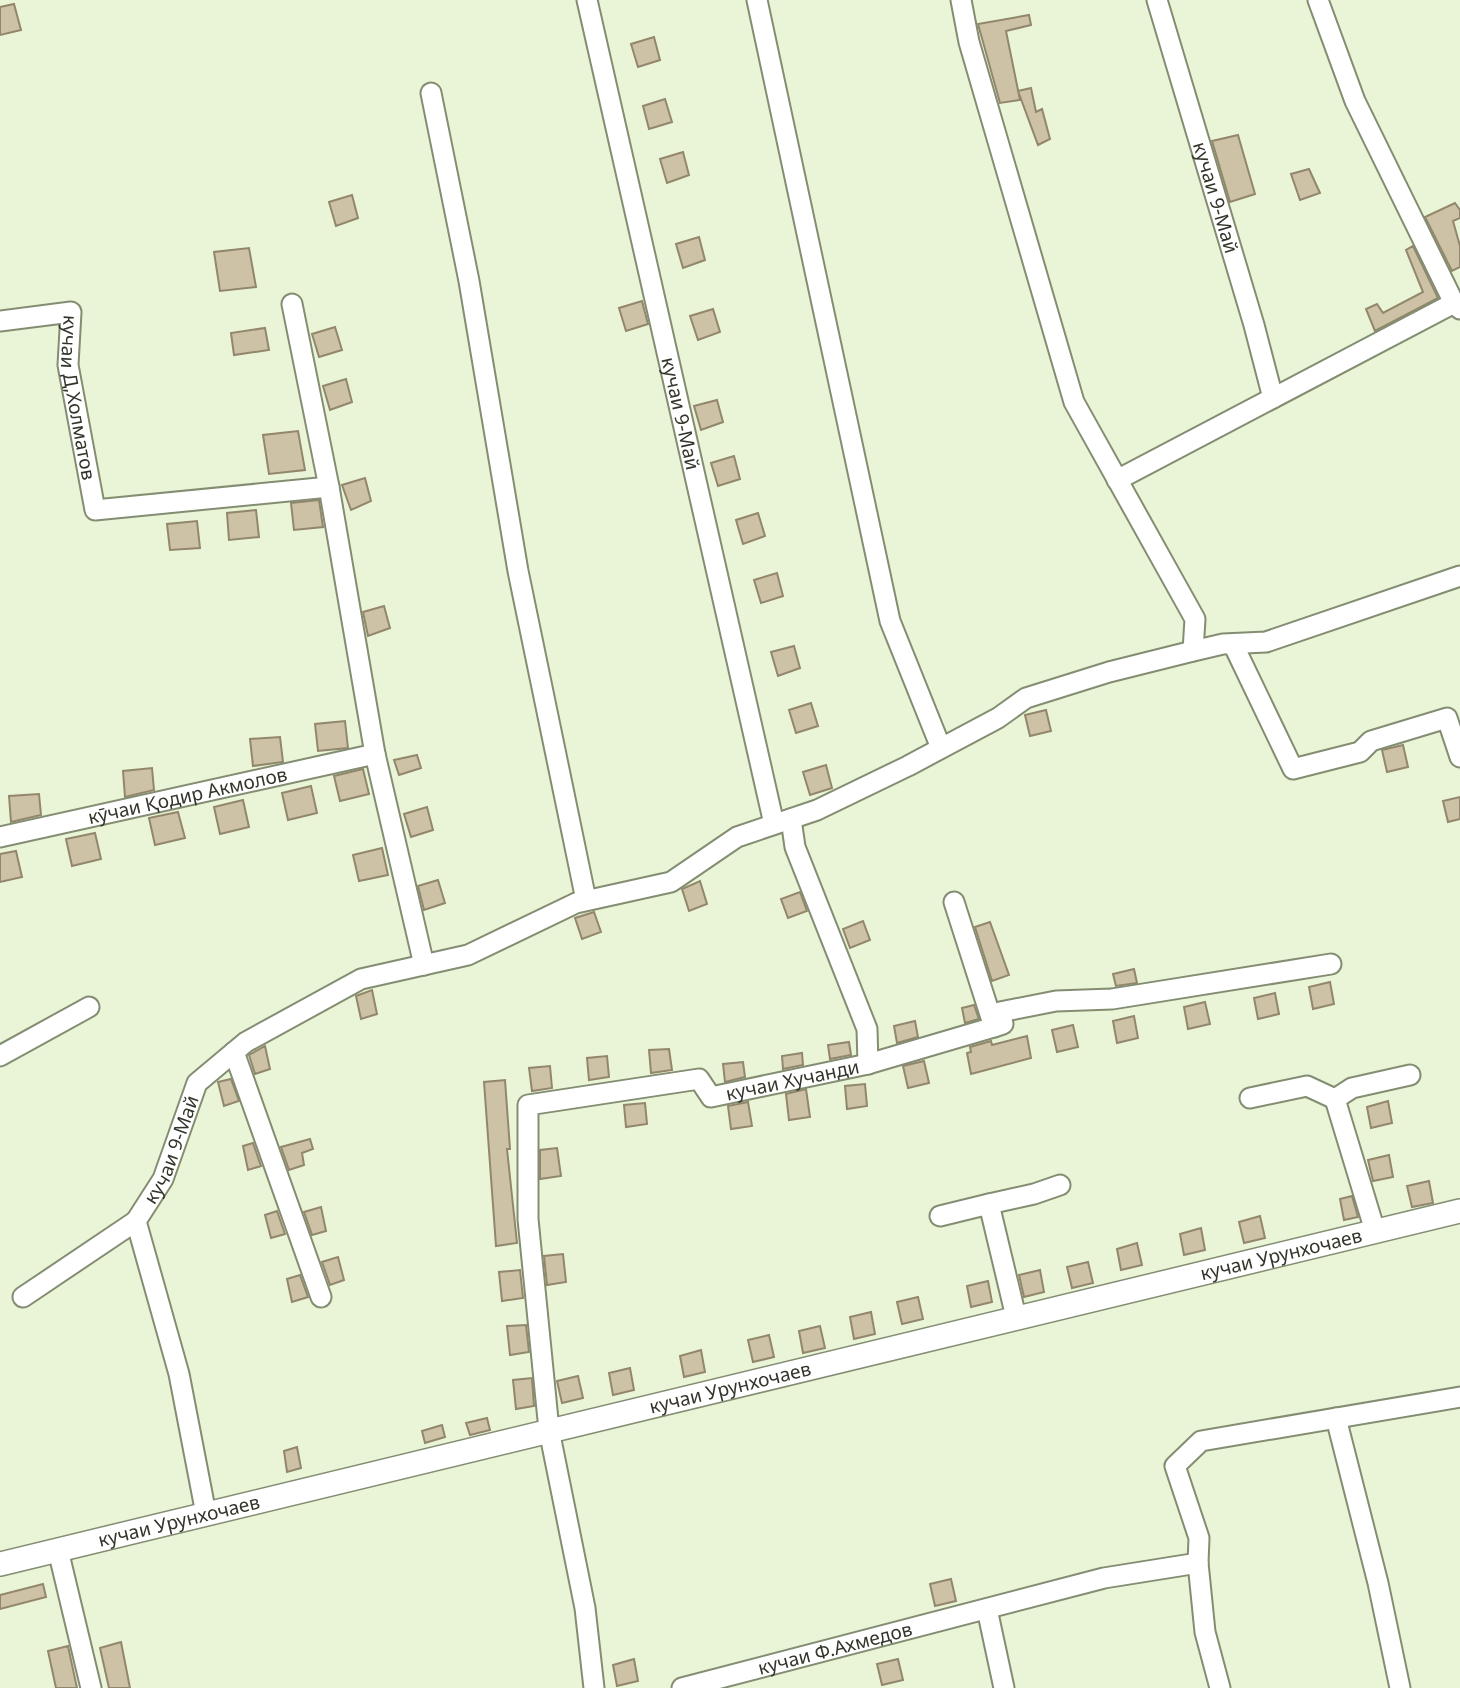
<svg xmlns="http://www.w3.org/2000/svg" width="1460" height="1688" font-family="'Noto Sans',sans-serif">
<style>
.building{fill:#cdc2a5;stroke:#92876c;stroke-width:2}
.lines{fill:none;stroke-linecap:round;stroke-linejoin:round}
.minor-casing{stroke:#838d72;stroke-width:23}
.tertiary-casing{stroke:#838d72;stroke-width:26}
.minor{stroke:#fff;stroke-width:19}
.tertiary{stroke:#fff;stroke-width:23}
.labels{text-anchor:middle;dominant-baseline:central;stroke-width:5;stroke-linejoin:round;paint-order:stroke}
.street-label{font-size:19px;fill:#31352a;stroke:#fcfef8}
</style>
<rect width="100%" height="100%" fill="#eaf5d7"/>
<path class="building" d="M14 4 21 30 0 35V7Z
M1029 15 1031 25 1006 31 1020 100 1000 103 978 24Z
M654 37 660 60 638 67 631 44Z
M1031 88 1036 112 1042 109 1050 139 1038 145 1018 91Z
M665 99 672 122 649 129 643 106Z
M1238 135 1255 194 1230 202 1212 141Z
M683 152 689 175 667 183 660 159Z
M1309 169 1320 193 1300 200 1291 174Z
M352 195 358 218 336 226 329 202Z
M1455 203 1460 210V218L1453 221 1460 246V267L1452 271 1425 217Z
M699 237 705 260 683 268 676 244Z
M1413 246 1438 298 1375 331 1366 309 1377 304 1383 313 1423 292 1406 250Z
M249 248 256 287 220 291 214 252Z
M642 301 648 324 626 331 619 308Z
M713 309 720 332 698 340 690 316Z
M335 327 342 350 319 357 312 334Z
M265 328 269 350 234 355 231 333Z
M346 379 352 402 330 410 323 386Z
M717 400 723 422 701 430 694 406Z
M298 431 305 470 269 474 263 435Z
M734 456 740 479 718 486 711 463Z
M365 478 371 501 351 510 342 485Z
M319 500 323 527 294 530 291 503Z
M256 510 259 537 229 540 227 513Z
M758 513 765 536 743 544 736 520Z
M197 521 200 548 170 550 167 524Z
M777 573 783 596 761 603 754 580Z
M384 606 390 628 368 636 363 612Z
M794 646 800 668 778 676 771 652Z
M811 703 818 726 796 733 789 710Z
M1046 710 1051 731 1030 736 1025 715Z
M345 721 348 748 318 751 315 724Z
M280 737 283 762 253 766 250 739Z
M1403 745 1408 767 1387 772 1382 750Z
M417 755 421 768 399 775 394 760Z
M826 765 832 788 810 795 803 772Z
M152 768 154 790 125 797 123 771Z
M363 769 369 794 340 801 334 776Z
M311 786 317 813 288 820 282 793Z
M39 794 41 815 11 822 9 796Z
M1460 797V819L1448 822 1443 801Z
M243 800 249 827 220 834 214 807Z
M427 807 433 830 411 837 404 814Z
M178 812 185 838 155 845 149 818Z
M95 833 101 859 72 866 66 839Z
M382 848 388 875 359 881 353 855Z
M16 851 22 877 0 882V854Z
M438 880 445 903 424 910 418 886Z
M700 881 707 904 689 911 682 889Z
M800 892 807 911 788 918 781 899Z
M594 912 601 932 582 939 575 918Z
M863 921 870 940 850 948 843 929Z
M990 922 1009 975 992 981 975 927Z
M1134 969 1137 983 1116 986 1113 974Z
M1330 982 1334 1004 1313 1009 1309 987Z
M372 990 377 1014 361 1019 356 996Z
M1275 993 1279 1014 1258 1019 1254 998Z
M1205 1002 1210 1024 1188 1029 1184 1007Z
M974 1005 979 1019 965 1023 962 1008Z
M1134 1016 1138 1038 1117 1043 1113 1021Z
M915 1021 918 1037 897 1043 894 1026Z
M1073 1025 1078 1047 1057 1052 1052 1030Z
M1027 1036 1031 1058 971 1074 967 1053 971 1052 970 1047 991 1041 992 1045Z
M849 1042 851 1055 830 1059 828 1045Z
M265 1046 270 1069 255 1074 249 1055Z
M669 1049 672 1070 651 1073 649 1050Z
M802 1053 803 1065 783 1069 782 1056Z
M607 1056 609 1077 589 1080 587 1058Z
M924 1061 929 1083 908 1088 903 1066Z
M743 1062 745 1077 725 1082 723 1064Z
M550 1066 552 1088 532 1091 529 1068Z
M231 1079 239 1101 224 1106 218 1082Z
M505 1080 510 1149H507L517 1243 496 1246 484 1082Z
M865 1084 867 1106 847 1109 845 1086Z
M806 1089 810 1117 789 1120 786 1094Z
M1388 1101 1392 1123 1371 1128 1367 1107Z
M748 1102 752 1126 731 1129 728 1106Z
M645 1103 647 1124 626 1127 624 1105Z
M310 1139 313 1149 302 1153 304 1165 289 1170 281 1147Z
M253 1143 261 1166 248 1170 243 1146Z
M557 1148 561 1176 540 1179V1150Z
M1389 1155 1393 1177 1373 1181 1368 1160Z
M1429 1181 1433 1203 1412 1207 1407 1186Z
M1352 1196 1358 1217 1344 1220 1340 1199Z
M321 1207 326 1231 312 1235 304 1212Z
M277 1211 285 1234 271 1238 265 1215Z
M1260 1216 1265 1238 1244 1243 1239 1222Z
M1201 1228 1205 1250 1184 1255 1180 1234Z
M1137 1243 1142 1265 1121 1270 1117 1249Z
M563 1254 566 1282 547 1285 544 1256Z
M338 1257 344 1280 330 1285 322 1262Z
M1088 1262 1093 1283 1072 1288 1067 1267Z
M520 1270 523 1298 502 1301 499 1272Z
M1040 1270 1044 1292 1024 1297 1019 1275Z
M300 1275 308 1297 292 1302 287 1279Z
M988 1281 992 1302 971 1307 967 1286Z
M918 1297 923 1319 902 1324 897 1302Z
M871 1312 875 1334 854 1339 850 1317Z
M526 1325 529 1352 510 1355 507 1326Z
M820 1326 825 1348 803 1353 799 1331Z
M769 1335 774 1357 753 1362 748 1340Z
M701 1350 705 1372 684 1377 680 1356Z
M630 1368 634 1390 613 1395 609 1373Z
M578 1376 583 1398 562 1403 557 1381Z
M532 1378 534 1406 516 1409 513 1380Z
M487 1418 490 1430 470 1435 466 1423Z
M442 1425 445 1437 425 1443 422 1431Z
M297 1447 301 1468 287 1472 284 1451Z
M951 1579 956 1601 935 1606 930 1584Z
M43 1584 46 1597 0 1609V1595Z
M121 1642 130 1688H109L100 1648Z
M68 1646 77 1688H56L48 1651Z
M634 1659 638 1681 617 1686 613 1665Z
M898 1659 903 1680 882 1685 877 1664Z"/>
<g class="lines">
<g class="minor-casing">
<g id="minor">
<path id="s1" d="M587 0 774 824"/>
<path d="M757 0 890 621 941 748"/>
<path d="M961 0 969 42 1074 402 1195 619 1193 651"/>
<path id="s2" d="M1157 0 1254 325 1273 398"/>
<path d="M1318 0 1355 101 1454 303 1460 309"/>
<path d="M431 93 469 281 518 571 586 900"/>
<path d="M292 304 329 487 375 754 424 965"/>
<path id="s3" d="M0 321 71 312 68 365 95 510 329 487"/>
<path d="M1117 480 1454 303"/>
<path d="M1233 644 1293 769 1360 752 1371 741 1447 718 1460 757"/>
<path d="M791 819 795 847 867 1029 868 1064"/>
<path id="s4" d="M0 837 375 754"/>
<path d="M954 902 994 1027"/>
<path d="M234 1052 321 1297"/>
<path d="M0 1056 89 1007"/>
<path d="M1250 1098 1307 1086 1335 1099"/>
<path d="M989 1204 1034 1194 1060 1185"/>
<path d="M940 1216 989 1204 1016 1317"/>
<path d="M1375 1231 1335 1099 1352 1088 1410 1075"/>
<path d="M23 1297 136 1221"/>
<path d="M1336 1418 1378 1583 1400 1688"/>
<path id="s5" d="M206 1514 179 1374 136 1221 163 1179 197 1083 246 1042 361 979 468 955 576 903 671 882 737 837 817 810 908 766 998 718 1026 698 1109 672 1193 651 1223 644 1266 642 1460 576"/>
<path d="M58 1550 91 1688"/>
<path d="M987 1609 1004 1688"/>
<path id="s6" d="M594 1688 585 1608 549 1430 528 1219V1105L699 1079 711 1097 868 1064 994 1027 1003 1024 1000 1012 1056 1001 1112 999 1331 964"/>
<path id="s7" d="M682 1688 1104 1578 1198 1563"/>
<path d="M1220 1688 1205 1632 1198 1563 1199 1538 1175 1466 1201 1441 1460 1397"/>
</g>
</g>
<g class="tertiary-casing">
<g id="tertiary">
<path id="s8" d="M0 1564 1460 1211"/>
</g>
</g>
<use href="#minor" class="minor"/>
<use href="#tertiary" class="tertiary"/>
</g>
<g class="labels">
<g class="street-label">
<text stroke="none"><textPath href="#s2" startOffset="206">кучаи 9-Май</textPath></text>
<text stroke="none"><textPath href="#s3" startOffset="158">кучаи Д,Холматов</textPath></text>
<text stroke="none"><textPath href="#s1" startOffset="424">кучаи 9-Май</textPath></text>
<text stroke="none"><textPath href="#s4" startOffset="192">кӯчаи Қодир Акмолов</textPath></text>
<text stroke="none"><textPath href="#s6" startOffset="866">кучаи Хучанди</textPath></text>
<text stroke="none"><textPath href="#s5" startOffset="382">кучаи 9-Май</textPath></text>
<text stroke="none"><textPath href="#s8" startOffset="1318">кучаи Урунхочаев</textPath></text>
<text stroke="none"><textPath href="#s8" startOffset="751">кучаи Урунхочаев</textPath></text>
<text stroke="none"><textPath href="#s8" startOffset="184">кучаи Урунхочаев</textPath></text>
<text stroke="none"><textPath href="#s7" startOffset="158">кучаи Ф.Ахмедов</textPath></text>
</g>
</g>
</svg>
